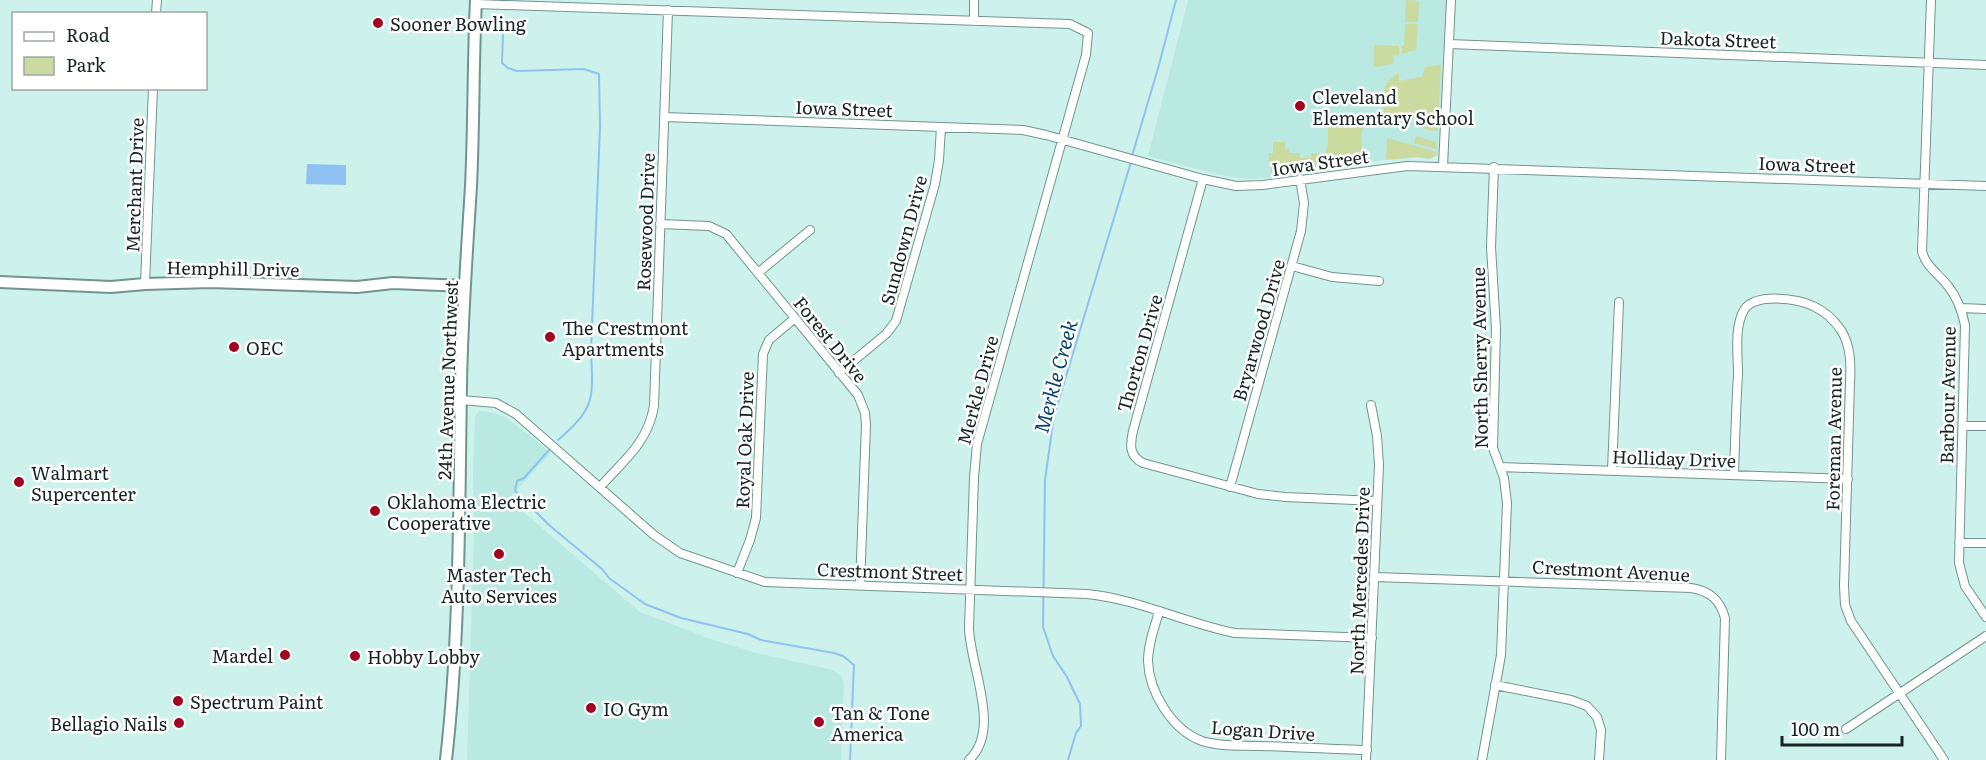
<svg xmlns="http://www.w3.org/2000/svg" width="1986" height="760" font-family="Literata,serif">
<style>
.built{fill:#b9e9e0}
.green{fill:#cbda9e}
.water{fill:#8fc2f2}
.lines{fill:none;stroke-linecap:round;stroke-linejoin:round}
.stream{stroke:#8fc2f2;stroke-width:2}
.street-casing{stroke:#71958e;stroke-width:10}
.secondary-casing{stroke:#71958e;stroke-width:14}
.street{stroke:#fff;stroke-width:8}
.secondary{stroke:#fff;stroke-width:10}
.poi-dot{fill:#a20320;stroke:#fff;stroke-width:2}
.labels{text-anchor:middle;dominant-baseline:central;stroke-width:5;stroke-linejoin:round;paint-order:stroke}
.poi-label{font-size:18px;fill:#162422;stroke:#fff;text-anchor:start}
.street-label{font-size:18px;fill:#162422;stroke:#fff}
.water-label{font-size:20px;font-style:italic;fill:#08436f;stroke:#fff}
</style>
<rect width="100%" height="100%" fill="#ccf2eb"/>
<path class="built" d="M1188 0H1446L1438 156 1385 160 1276 177 1247 179 1220 175 1148 156Z
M479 411 491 412 505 417 523 430 551 453 508 499 640 612 714 640 756 653 833 670 841 676 844 684 841 760H467L474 540 473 476 475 416Z"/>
<path class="green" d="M1406 0 1419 1 1418 22H1405Z
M1405 24H1418L1416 50 1402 54V46H1404Z
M1374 45 1399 46V55L1393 56 1394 63 1378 67 1374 66Z
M1441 65 1438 130 1433 131 1418 127 1423 122 1422 120 1400 115 1393 120C1375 111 1382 79 1399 73V81L1422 77 1425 67Z
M1328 122 1365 123 1362 131 1361 165 1272 176 1268 153H1273V142H1285V149L1289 150V153H1300V158H1311V153L1325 154 1328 143Z
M1416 136 1436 142 1437 149 1414 143Z
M1387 138 1437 152 1436 155 1430 159 1417 157 1386 160Z"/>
<path class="water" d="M307 164 346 165V185L306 184Z"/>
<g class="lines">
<path class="stream" d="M492 24 499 28 503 33 502 63 508 68 517 71 584 69 599 74 600 127 591 350C593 399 596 407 558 440
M1132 156 1159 65 1176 0
M549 450 524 478 517 481 515 491 549 525 602 569 609 578 645 604 681 618 748 634 761 640 834 653 843 656 854 665 850 760
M1068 760 1076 733 1081 726 1080 704 1067 677 1053 656 1043 627 1045 480 1054 416 1131 162"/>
<g class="street-casing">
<path id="street" d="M1931 0 1922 251C1925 266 1939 274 1948 286 1957 297 1962 311 1965 325L1959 563 1965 586 1986 617
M476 4 1070 24 1088 33 1086 55 977 444 974 477 969 628C970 667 1002 729 969 760
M156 14 157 0
M974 21V0
M1449 44 1986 65
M665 117 1023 130 1046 135 1203 179 1236 186 1263 185 1407 166 1986 186
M1443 166 1451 0
M1203 179 1133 431C1130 445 1129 456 1143 463L1258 494 1285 497 1377 501
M660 224 709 226 726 234 858 395 865 413 866 425 860 586
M1292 266 1332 277 1379 281
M759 272 810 230
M145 284 153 88
M1961 308 1986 309
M839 373 886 334 896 321 935 184 939 160 941 127
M461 400 496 403 516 414 654 535 680 553 765 582 1087 594C1138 599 1185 623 1235 633L1372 638
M1963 426H1986
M1500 467 1848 479
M1612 470 1619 302
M1734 475C1735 441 1736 407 1738 374 1738 355 1734 327 1744 310 1755 293 1797 298 1813 306 1824 311 1834 320 1841 330 1851 346 1851 365 1850 383L1844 586 1845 605 1851 621 1944 760
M600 487C623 461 648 443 654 406L668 10
M1230 487 1301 231 1304 203 1300 179
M1959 543H1986
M737 573 750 540 756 518 763 354 769 340 795 318
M1375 577 1691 588C1710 591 1720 600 1725 618L1721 760
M1159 612C1154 628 1148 645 1148 661 1149 692 1172 730 1202 741 1221 747 1242 745 1261 746 1296 747 1331 749 1367 750
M1495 685 1571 700 1587 706 1597 717 1601 730 1599 760
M1846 729 1986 636
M1366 760 1379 465 1377 436 1371 405
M1482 760 1501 655 1507 503 1504 478 1493 448 1496 329 1491 247 1494 167"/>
</g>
<g class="secondary-casing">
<path id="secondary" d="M0 282 111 287 145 284 210 282 357 287 393 283 465 286
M446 760C460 636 459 510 461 385 462 318 467 252 471 186 474 124 473 62 476 0"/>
</g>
<use href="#street" class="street"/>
<use href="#secondary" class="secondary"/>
</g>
<g class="poi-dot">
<circle cx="378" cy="23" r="6"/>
<circle cx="1300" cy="106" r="6"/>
<circle cx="550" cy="337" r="6"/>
<circle cx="234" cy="347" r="6"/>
<circle cx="19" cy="482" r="6"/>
<circle cx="375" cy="511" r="6"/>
<circle cx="499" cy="554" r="6"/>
<circle cx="285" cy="655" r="6"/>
<circle cx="355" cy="656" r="6"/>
<circle cx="178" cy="701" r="6"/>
<circle cx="591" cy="708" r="6"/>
<circle cx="819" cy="722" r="6"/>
<circle cx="179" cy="723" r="6"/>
</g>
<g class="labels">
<g class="poi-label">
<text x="390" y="23">Sooner Bowling</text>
<text x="1312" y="96">Cleveland<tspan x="1312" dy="21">Elementary School</tspan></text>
<text x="562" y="327">The Crestmont<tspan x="562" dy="21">Apartments</tspan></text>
<text x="246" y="347">OEC</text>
<text x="31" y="472">Walmart<tspan x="31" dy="21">Supercenter</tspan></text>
<text x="387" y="501">Oklahoma Electric<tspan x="387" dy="21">Cooperative</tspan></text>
<text x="499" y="574" text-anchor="middle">Master Tech<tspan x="499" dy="21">Auto Services</tspan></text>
<text x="273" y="655" text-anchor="end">Mardel</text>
<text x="367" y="656">Hobby Lobby</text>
<text x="190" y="701">Spectrum Paint</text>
<text x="603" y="708">IO Gym</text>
<text x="831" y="712">Tan &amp; Tone<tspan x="831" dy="21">America</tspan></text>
<text x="167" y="723" text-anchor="end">Bellagio Nails</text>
</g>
<g class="street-label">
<text transform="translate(1718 39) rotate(2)">Dakota Street</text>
<text transform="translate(844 108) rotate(2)">Iowa Street</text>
<text transform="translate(1320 162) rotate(-8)">Iowa Street</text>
<text transform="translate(1807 164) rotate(2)">Iowa Street</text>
<text transform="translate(134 185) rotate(-88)">Merchant Drive</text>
<text transform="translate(645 222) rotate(-88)">Rosewood Drive</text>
<text transform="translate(903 240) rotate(-75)">Sundown Drive</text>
<text transform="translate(233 268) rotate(1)">Hemphill Drive</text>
<text transform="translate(1258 330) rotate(-74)">Bryarwood Drive</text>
<text transform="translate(831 339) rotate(51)">Forest Drive</text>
<text transform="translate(1139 353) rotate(-74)">Thorton Drive</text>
<text transform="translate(1479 358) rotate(-91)">North Sherry Avenue</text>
<text transform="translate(447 380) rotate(-88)">24th Avenue Northwest</text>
<text transform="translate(977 390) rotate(-75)">Merkle Drive</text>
<text transform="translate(1947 395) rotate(-89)">Barbour Avenue</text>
<text transform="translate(1833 439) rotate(-89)">Foreman Avenue</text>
<text transform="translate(744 440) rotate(-88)">Royal Oak Drive</text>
<text transform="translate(1674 458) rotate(2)">Holliday Drive</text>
<text transform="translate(1611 570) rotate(3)">Crestmont Avenue</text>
<text transform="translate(890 571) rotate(2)">Crestmont Street</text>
<text transform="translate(1359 581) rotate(-88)">North Mercedes Drive</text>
<text transform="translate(1263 730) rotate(4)">Logan Drive</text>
</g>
<g class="water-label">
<text transform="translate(1054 376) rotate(-75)">Merkle Creek</text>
</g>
</g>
<rect x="12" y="12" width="195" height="78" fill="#ffffff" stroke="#a2a7a7" stroke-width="1.5"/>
<rect x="24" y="32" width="30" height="9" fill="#ffffff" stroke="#a2a7a7" stroke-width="1.5"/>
<text x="66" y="42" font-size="18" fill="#162422">Road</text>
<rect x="24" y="57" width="30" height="18" fill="#cbda9e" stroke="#a2a7a7" stroke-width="1.5"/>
<text x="66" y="72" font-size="18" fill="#162422">Park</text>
<path d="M1782 736v9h120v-9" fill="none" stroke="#162422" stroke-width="3"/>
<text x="1791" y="736" font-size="18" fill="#162422" stroke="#ffffff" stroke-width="4.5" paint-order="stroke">100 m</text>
</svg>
